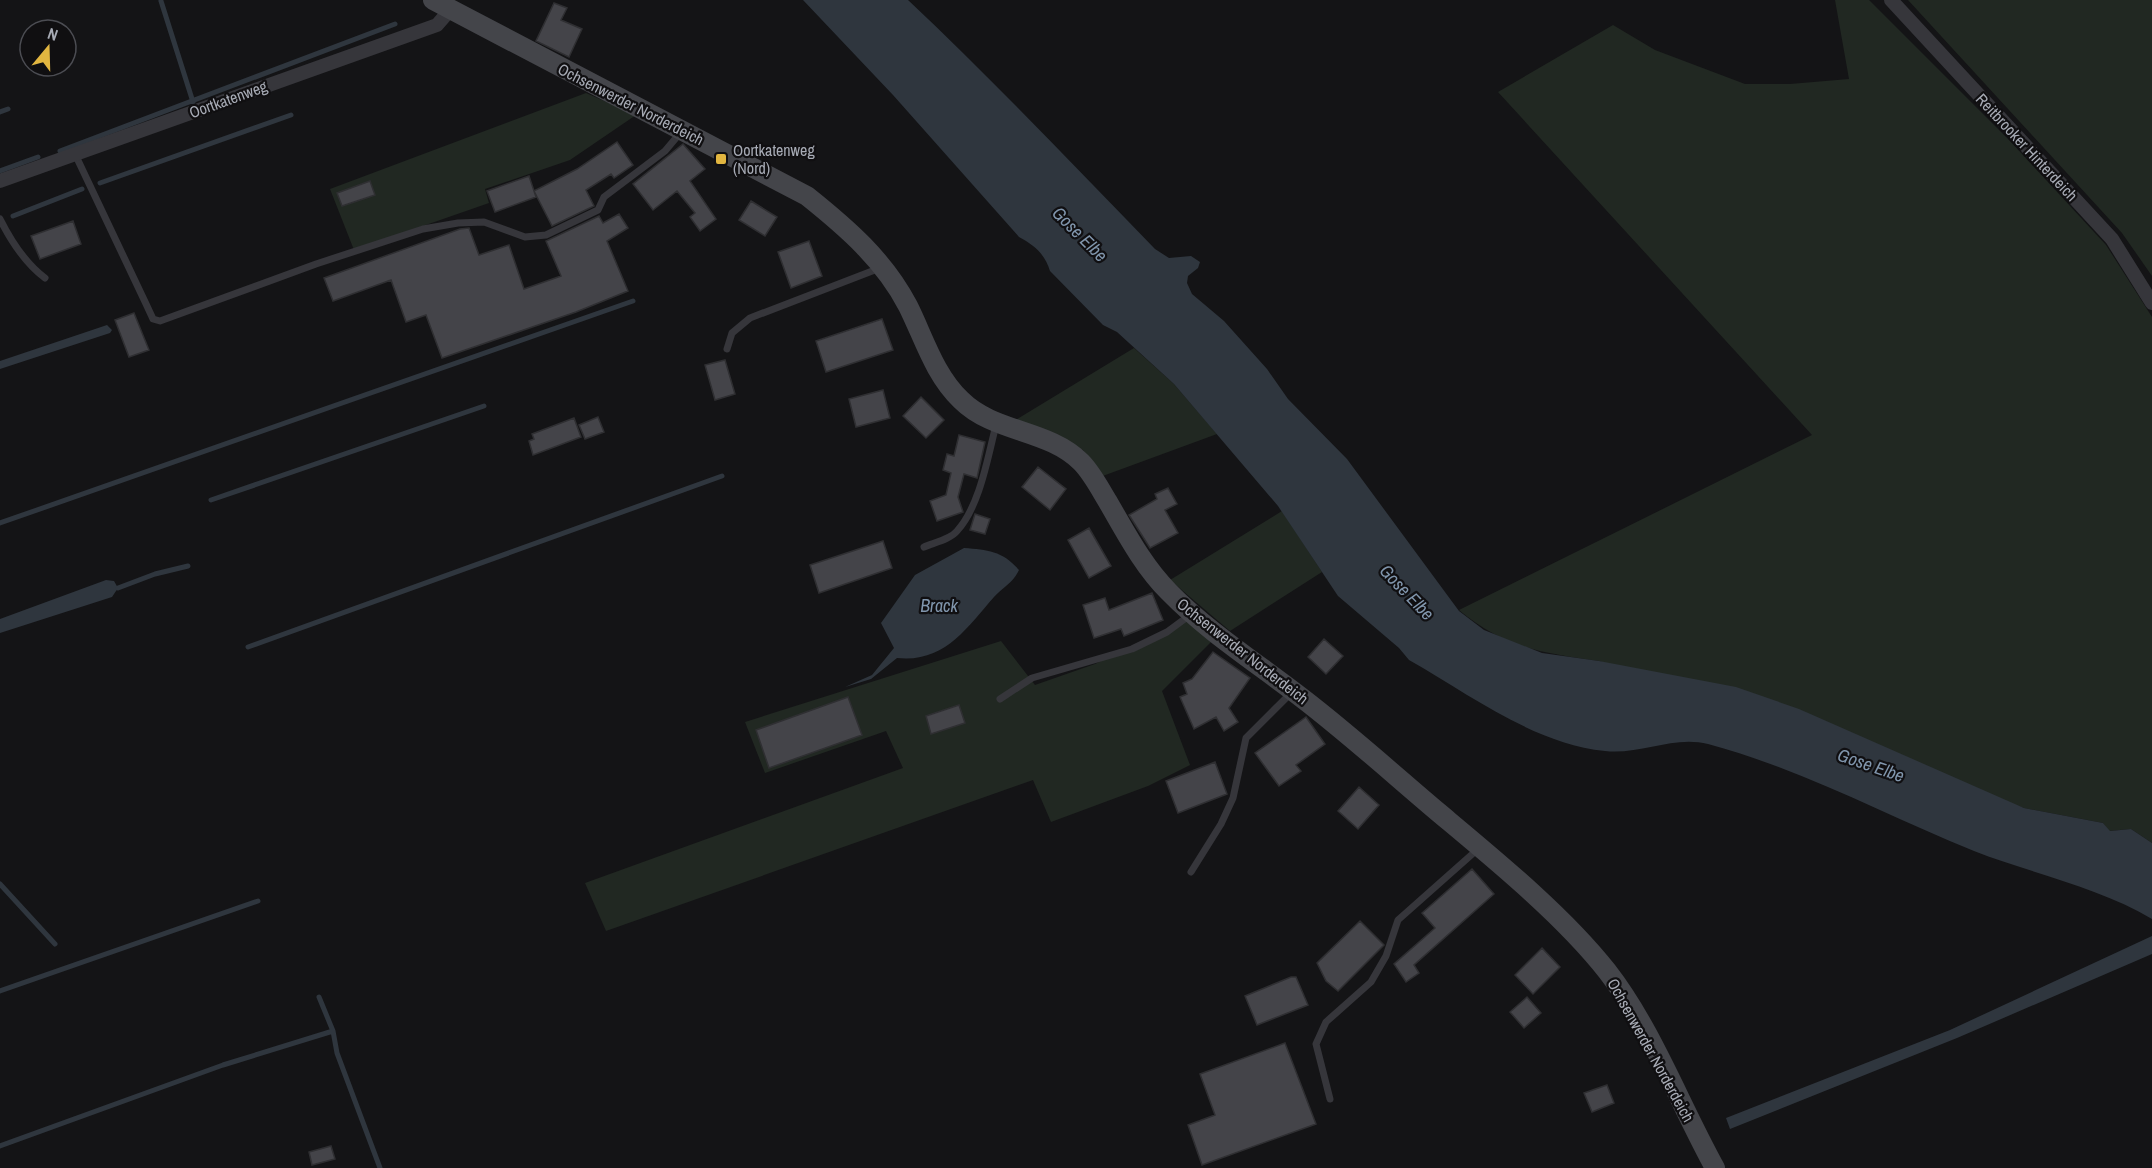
<svg xmlns="http://www.w3.org/2000/svg" width="2152" height="1168" font-family="'Archivo Narrow',sans-serif">
<style>
.green{fill:#212822}
.water{fill:#2f363e}
.lines{fill:none;stroke-linecap:round;stroke-linejoin:round}
.stream{stroke:#2f363e;stroke-width:5}
.building{fill:#444449;stroke:#2f2f32;stroke-width:1.5}
.lane{stroke:#36363b;stroke-width:7}
.street{stroke:#36363b;stroke-width:14}
.secondary{stroke:#44454a;stroke-width:20}
.poi-dot{fill:#e2b640;stroke:#100f11;stroke-width:2}
.labels{text-anchor:middle;dominant-baseline:central;stroke-width:4.5;stroke-linejoin:round;paint-order:stroke}
.street-label{font-size:16px;fill:#a7abb5;stroke:#100f11}
.poi-label{font-size:16px;fill:#a7abb5;stroke:#100f11;text-anchor:start}
.water-label{font-size:18px;font-style:italic;fill:#8196ad;stroke:#100f11}
</style>
<rect width="100%" height="100%" fill="#141416"/>
<path class="green" d="M1835 0H1869L2010 141 2106 245 2152 317V843L2131 829 2109 831 2103 823 2024 808 1599 661C1541 653 1505 648 1459 610L1812 435 1498 92 1613 25 1655 50 1745 84H1790L1849 79Z
M1908 0H2152V276L2122 233Z
M586 93 636 115 570 160 485 189 489 203 354 250 330 189Z
M1134 348 1174 384 1217 434 1100 477 1083 450 1014 421Z
M1282 511 1322 572 1230 631 1170 580Z
M1185 621 1214 639 1162 691 1190 765 1148 786 1051 822 1033 780 606 931 585 883 903 768 886 731 765 773 745 722 1001 641 1035 685 1095 664Z"/>
<path class="water" d="M803 0H908C993 80 1073 165 1155 249L1169 258 1191 256 1200 262 1198 268 1188 276 1187 283 1192 294 1224 321 1267 369 1288 399 1347 459 1459 611 1484 630 1542 653 1599 661 1736 687 1799 709 2024 808 2103 823 2110 831 2131 829 2152 843V919C2101 888 2030 873 1974 851 1885 815 1801 769 1708 744 1674 735 1640 755 1605 751 1532 743 1471 695 1409 660L1399 648 1338 596 1278 506 1174 384 1117 332 1103 325 1050 271C1045 254 1034 245 1019 237L893 95Z
M107 325 112 330 110 333 0 369V361Z
M964 548C988 550 1003 551 1019 570 1013 583 1003 587 994 597 966 629 944 663 897 658L871 679 845 687 872 675 894 648 881 623 915 575Z
M106 580 114 581 118 588 112 597 0 633V619Z
M2152 936V954L1957 1038 1730 1129 1726 1118 1950 1030Z"/>
<g class="lines">
<path class="stream" d="M161 1 193 102
M0 112 8 109
M60 151 395 24
M0 171 38 157
M100 183 291 115
M13 216 82 189
M211 500 484 406
M0 523 633 301
M118 588 155 574 188 566
M248 647 722 476
M0 884 55 944
M0 991 258 901
M319 997 333 1031 337 1053 380 1168
M0 1146 223 1065 333 1031"/>
</g>
<path class="building" d="M554 3 567 8 561 20 582 29 569 57 536 41Z
M617 142 633 165 614 178 611 174 586 190 594 206 552 226 534 191 536 197 495 212 487 191 529 176 534 191 577 169Z
M683 144 705 169 690 181 716 219 700 231 690 217 695 213 677 191 653 210 633 184Z
M370 181 375 195 342 206 337 193Z
M751 201 777 217 765 236 739 220Z
M619 214 628 228 607 241 628 291 576 312 442 358 426 315 406 322 391 280 333 301 324 278 460 229 469 228 479 255 509 245 524 289 561 276 546 241 599 216 603 223Z
M73 221 81 244 40 259 31 236Z
M809 241 822 276 791 288 778 252Z
M134 313 149 350 129 357 115 320Z
M882 319 893 350 826 372 816 341Z
M725 360 735 394 715 400 705 365Z
M883 390 890 418 856 427 849 399Z
M921 397 944 420 926 438 903 416Z
M598 417 604 432 585 439 579 425Z
M574 418 581 437 533 455 529 441 534 439 532 434Z
M959 435 985 442 977 478 964 474 958 497 963 512 937 521 930 501 946 495 951 473 943 470 947 454 954 456Z
M1038 467 1066 489 1050 510 1022 487Z
M1168 488 1177 504 1165 510 1178 533 1150 548 1129 515 1157 499 1155 494Z
M975 514 990 519 985 534 970 530Z
M1089 528 1111 566 1089 578 1068 540Z
M883 541 892 568 819 593 810 565Z
M1152 593 1163 620 1124 636 1121 629 1094 638 1083 605 1105 598 1109 610Z
M1324 639 1343 656 1326 674 1308 657Z
M1213 652 1250 678 1229 708 1238 722 1224 731 1216 717 1194 729 1180 697 1187 694 1183 683 1192 679Z
M848 697 862 735 769 768 756 730Z
M959 705 965 723 931 734 926 716Z
M1306 717 1325 744 1296 765 1301 771 1279 786 1255 753Z
M1215 762 1227 794 1178 813 1166 781Z
M1359 787 1379 805 1358 829 1338 811Z
M1472 869 1494 894 1414 965 1419 973 1406 982 1394 964 1435 928 1422 913Z
M1360 921 1384 945 1338 991 1326 981 1317 963Z
M1542 948 1560 967 1533 994 1515 975Z
M1291 977H1296L1308 1005 1257 1025 1245 996Z
M1527 997 1541 1013 1524 1028 1510 1012Z
M1285 1043 1316 1124 1202 1165 1188 1125 1215 1115 1200 1074Z
M1607 1085 1614 1103 1592 1112 1584 1093Z
M331 1146 335 1159 312 1165 309 1152Z"/>
<g class="lines">
<path class="lane" d="M75 154 147 306 153 319 160 321 316 264 423 229 458 223 484 222 525 237 546 235 598 210 604 197 665 151 681 132
M0 219C11 241 25 263 45 278
M727 349 732 333 750 318 880 268
M924 547C933 543 951 539 957 531 980 506 988 456 996 425
M1000 699 1032 678 1132 649 1167 632 1190 615
M1191 872 1221 824 1233 798 1246 738 1291 693
M1330 1099 1316 1044 1326 1022 1371 982 1386 956 1398 920 1478 849"/>
<path class="street" d="M1891 0 2112 239 2152 303
M0 181 437 25 450 10"/>
<path class="secondary" d="M433 0 807 196C847 228 884 260 908 306 924 338 934 374 961 400 994 433 1048 429 1081 462 1092 473 1100 489 1108 502 1126 533 1143 566 1169 592 1208 632 1257 663 1302 698 1349 734 1393 774 1438 812 1493 858 1563 915 1607 971 1652 1029 1679 1103 1715 1168"/>
</g>
<rect class="poi-dot" x="715" y="153" width="12" height="12" rx="3"/>
<g class="labels">
<g class="street-label">
<text transform="translate(228 99) rotate(-20)">Oortkatenweg</text>
<text transform="translate(631 104) rotate(27)">Ochsenwerder Norderdeich</text>
<text transform="translate(2027 147) rotate(47)">Reitbrooker Hinterdeich</text>
<text transform="translate(1243 651) rotate(38)">Ochsenwerder Norderdeich</text>
<text transform="translate(1651 1050) rotate(61)">Ochsenwerder Norderdeich</text>
</g>
<g class="poi-label">
<text x="733" y="150">Oortkatenweg<tspan x="733" dy="18">(Nord)</tspan></text>
</g>
<g class="water-label">
<text transform="translate(1080 234) rotate(45)">Gose Elbe</text>
<text transform="translate(1407 592) rotate(46)">Gose Elbe</text>
<text x="939" y="605">Brack</text>
<text transform="translate(1871 765) rotate(19)">Gose Elbe</text>
</g>
</g>
<g transform="translate(48 48) rotate(19)"><circle r="28" fill="#100f11" stroke="#4c4d53" stroke-width="1.5"/>
<path d="M0-4.5L10 22L0 15L-10 22Z" fill="#e2b640"/>
<text y="-9" font-size="16" font-weight="bold" text-anchor="middle" fill="#a7abb5">N</text>
</g>
</svg>
